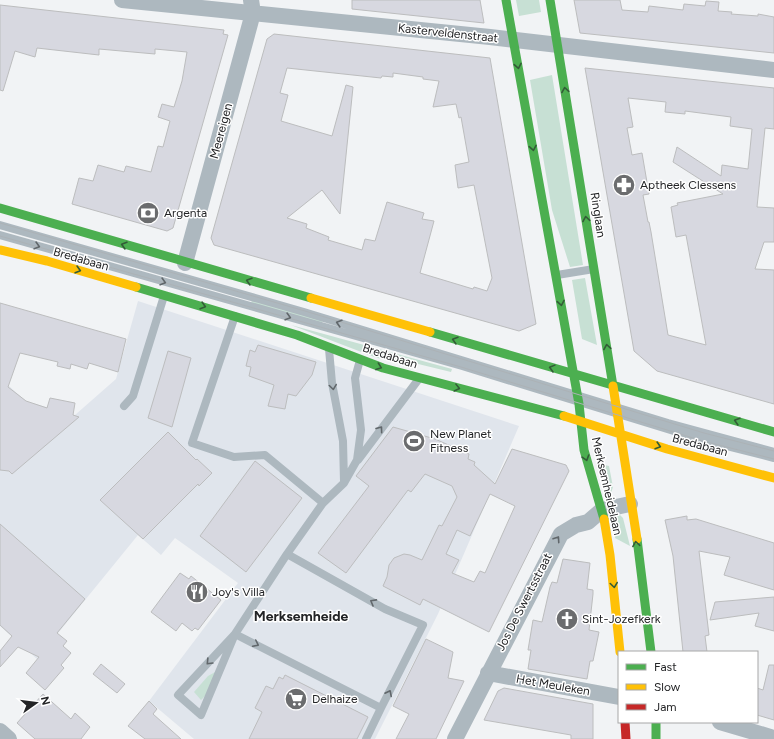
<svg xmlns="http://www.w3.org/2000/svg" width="774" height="739" font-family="Figtree,sans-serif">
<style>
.built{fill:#e0e5ec}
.green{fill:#c7e0d4}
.building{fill:#d7d8e0;stroke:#bcbdbe;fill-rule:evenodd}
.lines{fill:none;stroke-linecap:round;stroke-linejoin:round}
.lane{stroke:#adb8bf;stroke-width:8}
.street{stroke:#adb8bf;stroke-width:16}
.fast{stroke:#4caf50;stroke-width:9}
.slow{stroke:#ffc107;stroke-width:9}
.jam{stroke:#c62828;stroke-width:9}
.tram{stroke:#acb2b6;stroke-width:1}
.oneway{stroke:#335c37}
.oneway2{stroke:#61676b}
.labels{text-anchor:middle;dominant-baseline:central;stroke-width:3;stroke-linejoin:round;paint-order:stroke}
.street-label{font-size:12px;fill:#232426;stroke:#fff}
.poi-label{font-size:12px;fill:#232426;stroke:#fff;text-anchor:start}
.quarter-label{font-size:14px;font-weight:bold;fill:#232426;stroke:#fff}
</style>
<rect width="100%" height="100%" fill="#f1f3f5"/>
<path class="built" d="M138 301 519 426 438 614 375 739H194L149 701 238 583 175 538 161 555 138 535 37 659 0 626V394L9 386 30 405 32 403 75 415 116 379Z"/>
<path class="green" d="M516 0H539L541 12 519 16Z
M552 75 583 265 570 267 552 210 530 80Z
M585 278 597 345 582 339 572 280Z
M252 300 323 320 322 323 251 303Z
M291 325 452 369 451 372 410 362 377 358Z
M596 463 609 466 613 487 609 499Z
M618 513 623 518 630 546 615 538 613 516Z
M217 671 206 695 201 700 194 692 208 676Z"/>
<path class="building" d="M352 0H480L484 23 352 9Z
M574 0H620L622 10 648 12 649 6 683 10 684 4 705 6 706 1 719 2 718 11 732 12 731 14 758 16V14L774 17V53L580 33Z
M0 5 224 30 223 34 228 35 173 228 167 231 72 204 79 178 93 181 98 165 124 172 126 166 151 172 158 146 163 147 170 121 158 117 162 104 174 107 182 81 187 52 155 49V54L99 49V55L37 48 35 57 15 51 3 91 0 90Z
M274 34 490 58 536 324 519 331 214 245 211 238 225 188 267 39ZM287 68 381 78 382 76 393 77V73L423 77V79L439 81 433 107 456 104 459 118 461 117 469 162 455 165 458 188 474 185 492 278 487 291 474 287 473 289 420 273 434 221 422 219 424 213 387 202 375 241 365 239 362 250 328 240 329 237 306 228 307 224 287 218 322 190 340 214 353 87 346 85 332 136 281 121 288 95 280 93Z
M585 68 774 88V129L765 128 757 207 774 208V242H764L755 269 774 270V404L657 371 634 351ZM628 98 666 102 665 112 685 114V111L731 117 730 126 752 129 748 169 722 165 721 176 677 147 673 162 723 194 677 203 678 205 671 207 676 237 686 235 706 345 668 335 651 232 649 222H648L643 195 649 194 642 153 632 155 627 128 633 127Z
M0 303 126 339 118 372 89 363 87 369 71 364 70 369 57 366 58 362 20 353 8 387 26 401 47 408 50 398 75 403 73 415 79 417 12 474 9 471 0 470Z
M258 345 316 362 312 375 296 396 288 394 285 409 268 406 274 385 249 376 251 367 246 366 250 350 255 352Z
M168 351 191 358 172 427 148 418Z
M393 427 435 439 469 454 468 459 475 462 474 465 495 484 512 449 566 465 569 471 489 632 423 599 420 605 383 586 387 577 389 565 394 558 404 554 410 555 422 560 439 525 442 526 457 497 452 486 425 474 411 492 408 490 346 573 318 553 369 486 356 476ZM490 494 515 506 485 573 480 571 474 582 452 573 459 560 446 554 457 530 470 536Z
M168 432 196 460 197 459 212 473 199 486 198 484 143 539 100 500Z
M255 461 302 498 246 572 200 536Z
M687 516V520L696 519 774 543V590L724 575 730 557 699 551 709 635 705 636 707 652H683L673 556 665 520Z
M0 524 85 599 57 633 67 641 63 646 71 653 61 665 64 668 45 690 26 673 39 657 18 647 0 667V651L12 636 0 625Z
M563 559 590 563 587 589 593 590V594L589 630 599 632 593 661H590L587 679 528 669 531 650H528L533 620 542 622 550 587 552 582 557 583Z
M180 573 189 579 191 576 221 600 198 630 195 628 192 631 182 623 176 631 151 612Z
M774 597V631L755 626 759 613 710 620 715 602Z
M426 639 453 652 448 678 464 681 436 739H396L409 714 393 706Z
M101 664 125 684 117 693 93 674Z
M769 665H774V720L757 715V688L763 690Z
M285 675 368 717 357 739H249L262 712 255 708 266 686 273 689 279 677 283 679Z
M504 688 593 704V739H571V735L484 720 498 691Z
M43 694 71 719 75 713 90 727 81 739H35L17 723Z
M149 701 157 709 153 714 181 739H145L128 726Z"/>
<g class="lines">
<path class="lane" d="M0 225 304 312 668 423 774 452
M0 235 462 366 703 440 774 458
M557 275 594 269
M235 316 192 443 234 457 265 455 323 503
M329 349 332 383 343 441 344 482
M124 406 133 396 164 296
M358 460 418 380
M287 554 385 609 423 625 381 708 235 634 201 715 178 695 235 634 287 554 323 503 344 483 357 460 361 430 355 378 360 360
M366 739 381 708"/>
<path class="street" d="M122 0 490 37 774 70
M185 263 253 13 251 0
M488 673 619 697
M720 722 774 738
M0 731 9 739
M455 739 561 534 576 525 588 522 602 510 630 504"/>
<path class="fast" d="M506 0 579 404 584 450 604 519
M550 0 613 386
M0 208 311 298
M136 287 297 335 383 368 564 416
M430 332 774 432
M637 539 651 652
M656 722V739"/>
<path class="slow" d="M0 250 47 261 136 287
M311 298 430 332
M613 386 637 539
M564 416 667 449 774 478
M604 519 610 555 620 652"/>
<path class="jam" d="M625 722 626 739"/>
<path class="tram" d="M0 223 305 311 704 433 774 451
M0 236 461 367 703 441 774 459"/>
</g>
<defs><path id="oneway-chevron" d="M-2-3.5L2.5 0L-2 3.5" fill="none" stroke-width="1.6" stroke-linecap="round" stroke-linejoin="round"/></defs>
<g class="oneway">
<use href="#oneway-chevron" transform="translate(518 66) rotate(79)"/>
<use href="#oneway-chevron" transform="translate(565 90) rotate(-99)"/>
<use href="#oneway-chevron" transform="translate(533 148) rotate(80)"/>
<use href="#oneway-chevron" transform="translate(586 219) rotate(-99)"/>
<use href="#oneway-chevron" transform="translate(124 245) rotate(-164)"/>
<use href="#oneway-chevron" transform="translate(78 270) rotate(16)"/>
<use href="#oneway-chevron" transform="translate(249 281) rotate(-164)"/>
<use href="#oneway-chevron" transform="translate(561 303) rotate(80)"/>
<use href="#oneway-chevron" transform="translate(203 306) rotate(16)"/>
<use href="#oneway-chevron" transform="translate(455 340) rotate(-164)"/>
<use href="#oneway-chevron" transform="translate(607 347) rotate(-99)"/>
<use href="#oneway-chevron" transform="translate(379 367) rotate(20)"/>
<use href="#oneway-chevron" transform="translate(552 368) rotate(-165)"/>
<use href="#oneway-chevron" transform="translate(457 388) rotate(14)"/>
<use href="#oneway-chevron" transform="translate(737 421) rotate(-164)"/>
<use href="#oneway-chevron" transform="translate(658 446) rotate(17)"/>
<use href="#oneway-chevron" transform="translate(586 458) rotate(73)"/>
<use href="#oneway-chevron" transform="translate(636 544) rotate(-99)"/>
<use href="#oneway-chevron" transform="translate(614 585) rotate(82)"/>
</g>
<g class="oneway2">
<use href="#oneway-chevron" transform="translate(37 246) rotate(16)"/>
<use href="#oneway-chevron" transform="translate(163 282) rotate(16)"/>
<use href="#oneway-chevron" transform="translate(288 317) rotate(16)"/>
<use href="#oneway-chevron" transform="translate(339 323) rotate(-163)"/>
<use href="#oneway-chevron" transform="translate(333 387) rotate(82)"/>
<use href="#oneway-chevron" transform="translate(380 429) rotate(-54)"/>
<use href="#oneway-chevron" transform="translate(557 539) rotate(-56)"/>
<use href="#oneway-chevron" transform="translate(373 602) rotate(-151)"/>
<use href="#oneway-chevron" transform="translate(256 644) rotate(26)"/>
<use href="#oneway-chevron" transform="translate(209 662) rotate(134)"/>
<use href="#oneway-chevron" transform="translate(389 693) rotate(-63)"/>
</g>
<defs>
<g id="pharmacy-disc" transform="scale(1.15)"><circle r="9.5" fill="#6b6c6e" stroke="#fff"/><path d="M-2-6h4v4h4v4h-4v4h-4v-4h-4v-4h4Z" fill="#fff"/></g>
<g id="bank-disc" transform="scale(1.15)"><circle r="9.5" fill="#6b6c6e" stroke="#fff"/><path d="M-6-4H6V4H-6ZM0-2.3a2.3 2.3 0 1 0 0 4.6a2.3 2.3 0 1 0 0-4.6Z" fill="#fff"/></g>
<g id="stadium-disc" transform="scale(1.15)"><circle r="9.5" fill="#6b6c6e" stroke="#fff"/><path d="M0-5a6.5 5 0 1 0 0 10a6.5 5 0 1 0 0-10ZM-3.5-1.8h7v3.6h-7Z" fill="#fff"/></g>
<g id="restaurant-disc" transform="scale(1.15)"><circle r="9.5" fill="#6b6c6e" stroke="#fff"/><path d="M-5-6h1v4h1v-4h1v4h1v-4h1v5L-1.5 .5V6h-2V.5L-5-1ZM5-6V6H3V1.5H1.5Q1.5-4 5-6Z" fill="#fff"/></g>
<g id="church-disc" transform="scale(1.15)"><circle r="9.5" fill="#6b6c6e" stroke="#fff"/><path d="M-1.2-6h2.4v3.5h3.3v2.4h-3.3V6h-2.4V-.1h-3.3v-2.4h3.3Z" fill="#fff"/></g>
<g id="supermarket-disc" transform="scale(1.15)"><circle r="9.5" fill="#6b6c6e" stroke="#fff"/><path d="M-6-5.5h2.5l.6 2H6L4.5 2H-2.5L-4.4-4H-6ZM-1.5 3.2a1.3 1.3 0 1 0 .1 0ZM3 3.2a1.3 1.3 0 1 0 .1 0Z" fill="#fff"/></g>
</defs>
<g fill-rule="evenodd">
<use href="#pharmacy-disc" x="624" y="185"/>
<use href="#bank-disc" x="148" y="213"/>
<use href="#stadium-disc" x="414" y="441"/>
<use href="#restaurant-disc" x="197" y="592"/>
<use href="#church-disc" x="567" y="619"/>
<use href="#supermarket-disc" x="296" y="699"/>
</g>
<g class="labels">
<g class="street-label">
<text transform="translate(448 33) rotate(6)">Kasterveldenstraat</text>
<text transform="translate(221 131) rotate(-75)">Meereigen</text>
<text transform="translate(598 215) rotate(81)">Ringlaan</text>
<text transform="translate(81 259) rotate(16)">Bredabaan</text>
<text transform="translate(390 356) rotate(18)">Bredabaan</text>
<text transform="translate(700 445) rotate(15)">Bredabaan</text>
<text transform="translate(607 486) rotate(77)">Merksemheidelaan</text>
<text transform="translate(524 602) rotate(-63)">Jos De Swertsstraat</text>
<text transform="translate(553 685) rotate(10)">Het Meuleken</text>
</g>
<g class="poi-label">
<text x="640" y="185">Aptheek Clessens</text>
<text x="164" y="213">Argenta</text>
<text x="430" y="434">New Planet<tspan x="430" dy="14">Fitness</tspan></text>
<text x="212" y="592">Joy's Villa</text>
<text x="582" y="619">Sint-Jozefkerk</text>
<text x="312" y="699">Delhaize</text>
</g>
<g class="quarter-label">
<text x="301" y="616">Merksemheide</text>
</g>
</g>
<rect x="618" y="651" width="140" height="72" fill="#ffffff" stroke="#a7a7a8"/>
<rect x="626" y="664" width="20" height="6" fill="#4caf50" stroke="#a7a7a8"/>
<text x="654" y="671" font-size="12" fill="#232426">Fast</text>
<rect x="626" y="684" width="20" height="6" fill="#ffc107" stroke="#a7a7a8"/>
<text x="654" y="691" font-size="12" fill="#232426">Slow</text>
<rect x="626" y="704" width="20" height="6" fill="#c62828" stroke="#a7a7a8"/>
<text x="654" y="711" font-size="12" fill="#232426">Jam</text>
<g transform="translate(36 703) rotate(76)" stroke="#ffffff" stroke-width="3" paint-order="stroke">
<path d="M0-3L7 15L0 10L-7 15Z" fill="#232426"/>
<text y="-6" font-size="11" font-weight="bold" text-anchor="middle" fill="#232426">N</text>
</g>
</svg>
